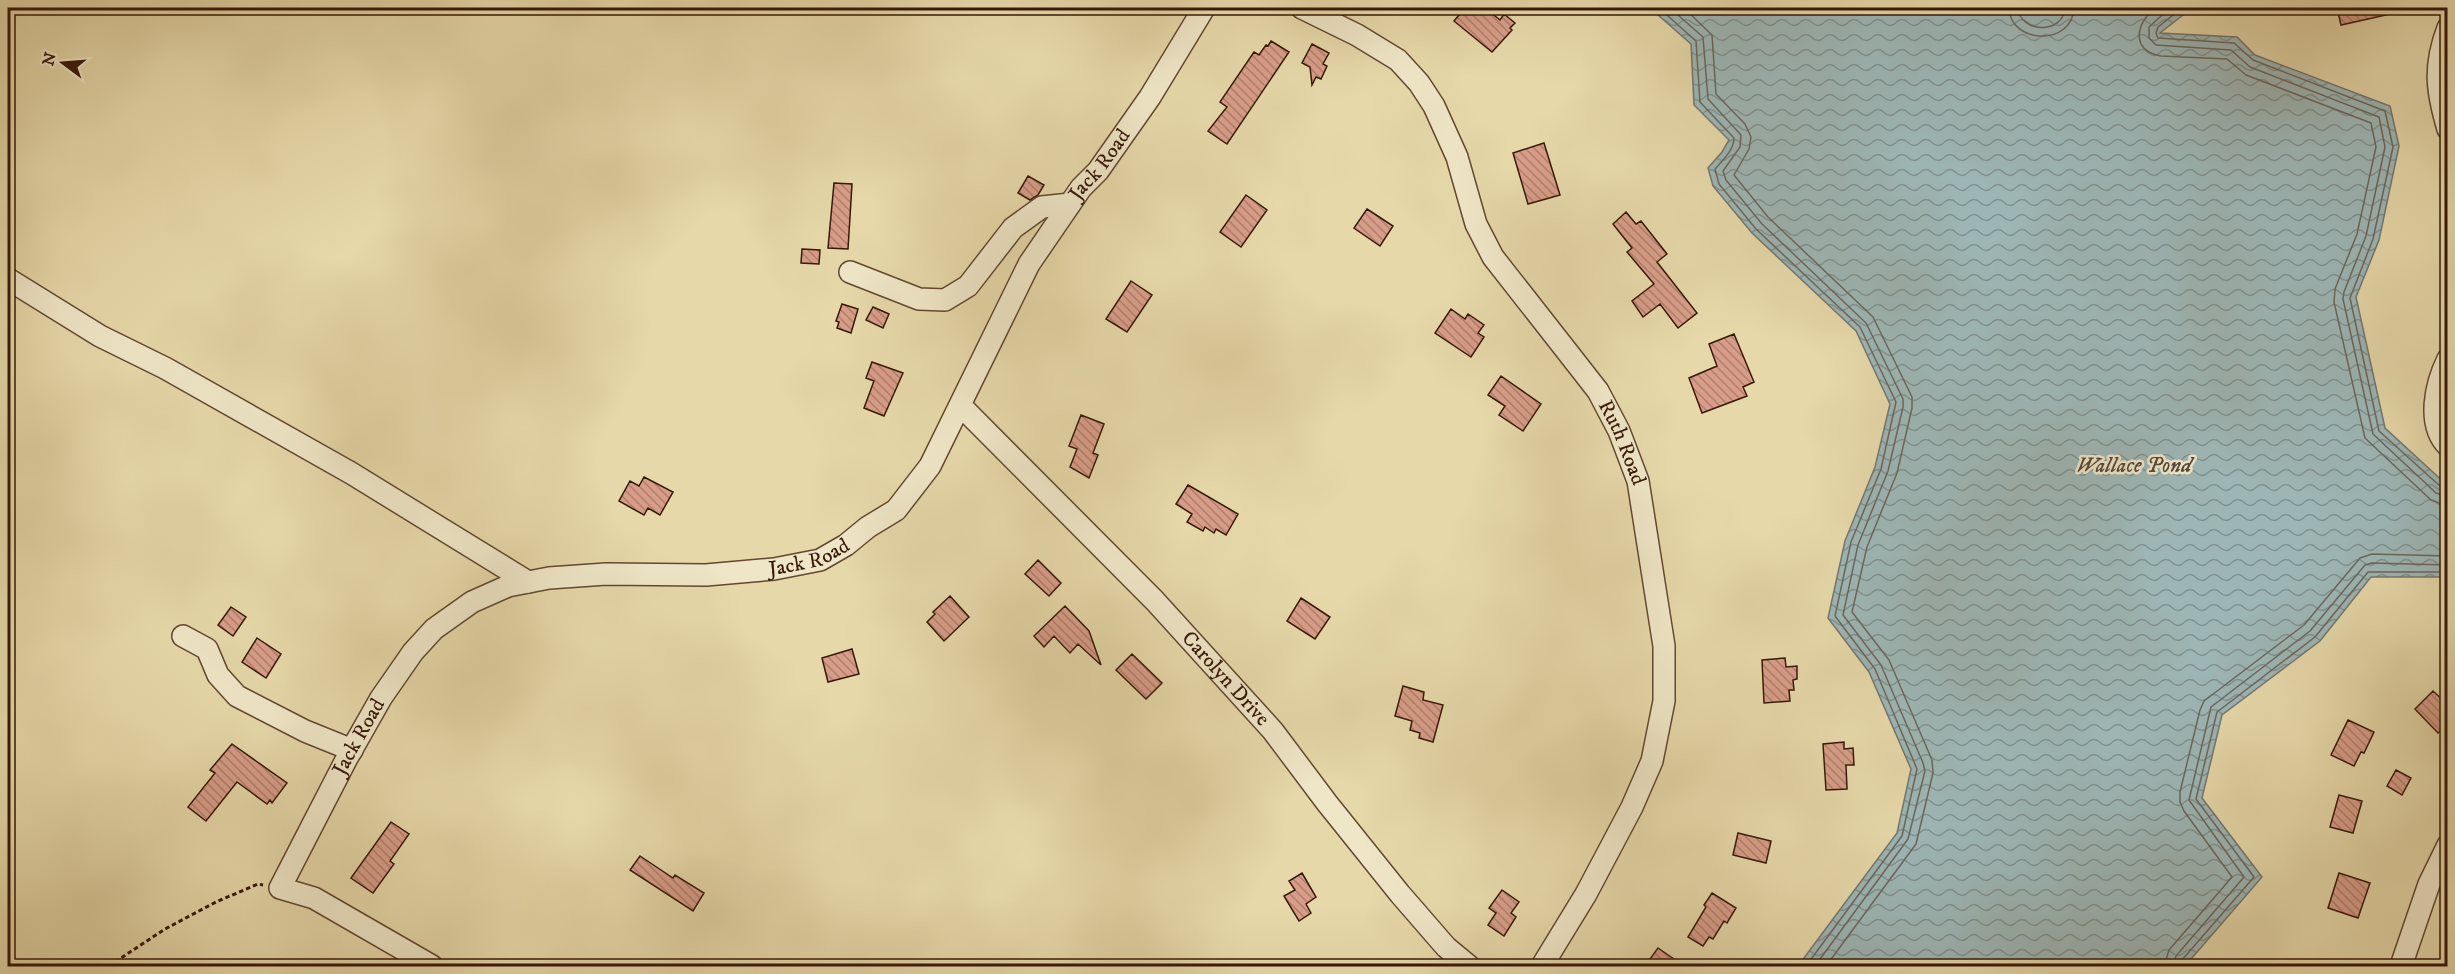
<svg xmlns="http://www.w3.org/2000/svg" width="2455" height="974" font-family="'IM FELL DW Pica',serif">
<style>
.water{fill:url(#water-waves);stroke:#747770;stroke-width:1.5}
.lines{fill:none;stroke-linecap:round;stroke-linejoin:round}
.shore{stroke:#6a675e;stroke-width:1.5}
.building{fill:url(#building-back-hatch);stroke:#361808;stroke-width:1.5}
.minor-casing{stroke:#624830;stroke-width:24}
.path{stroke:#361808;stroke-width:3;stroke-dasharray:4.5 3;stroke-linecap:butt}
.minor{stroke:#efe6c7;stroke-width:21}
.labels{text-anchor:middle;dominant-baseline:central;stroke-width:5;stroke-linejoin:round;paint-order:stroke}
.street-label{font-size:21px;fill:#361808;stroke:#efe6c7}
.water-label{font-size:22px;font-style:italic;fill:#55473c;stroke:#efe6c7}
</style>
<defs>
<pattern id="water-waves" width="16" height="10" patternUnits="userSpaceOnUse" patternTransform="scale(1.5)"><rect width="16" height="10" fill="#9db6b5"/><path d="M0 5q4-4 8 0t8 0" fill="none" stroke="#819391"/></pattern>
<pattern id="building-back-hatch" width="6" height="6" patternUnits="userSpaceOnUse" patternTransform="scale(1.5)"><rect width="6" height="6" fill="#d89d88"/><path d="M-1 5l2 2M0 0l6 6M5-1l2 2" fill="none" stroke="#b07f6d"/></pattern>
</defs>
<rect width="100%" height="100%" fill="#e6d8a9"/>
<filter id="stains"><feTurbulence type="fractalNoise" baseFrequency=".00333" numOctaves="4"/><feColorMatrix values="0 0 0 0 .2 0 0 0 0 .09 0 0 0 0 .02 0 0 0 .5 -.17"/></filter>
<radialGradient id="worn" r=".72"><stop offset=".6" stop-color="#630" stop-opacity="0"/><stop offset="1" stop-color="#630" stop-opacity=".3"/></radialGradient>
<path class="water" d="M1650 8H2024L2046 15 2053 8H2192L2160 33 2237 37 2255 55 2390 106 2399 146 2379 240 2356 297 2385 428 2447 485V577H2371L2320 641 2222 715 2202 798 2262 877 2185 966H1798L1897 833 1911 769 1869 672 1828 618 1845 541 1875 467 1890 404 1856 331 1752 233 1713 186 1708 168 1722 152 1729 140 1694 105 1691 44Z"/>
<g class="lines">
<path class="shore" d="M1659 8 1696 41 1700 102 1734 138C1734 150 1723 160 1715 169L1719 184 1756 229 1860 327 1896 402 1881 469 1851 542 1835 616 1875 669 1917 769 1902 836 1806 966
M1670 8 1703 37 1708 99 1741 135 1740 147 1723 171 1726 180 1762 224 1866 323 1903 399V407L1888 471 1858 545 1843 615 1881 665 1923 763 1925 771 1908 839 1815 966
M1684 8 1712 35 1716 94 1745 124 1751 137 1749 149 1734 175 1768 217 1873 317 1912 397V408L1897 473 1867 547 1852 612 1889 660 1932 760 1933 773 1916 844 1826 966
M2009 8C2010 44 2072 47 2074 8
M2018 8C2020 33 2063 35 2065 8
M2155 8C2136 23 2130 50 2161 56L2227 59 2246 75 2371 123 2376 147 2357 234 2335 289 2334 302 2365 438 2431 500 2448 506
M2170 8 2149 27V38L2156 45 2231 50 2250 67 2379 117 2385 147 2366 236 2344 292 2343 299 2373 434 2436 493 2448 497
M2182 8 2158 27 2156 33 2158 38 2234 43 2253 60 2385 111 2393 147 2373 239 2350 298 2379 431 2441 487 2448 489
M2164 966 2169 950 2232 877 2184 811 2180 802V792L2200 710 2204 701 2304 625 2360 558 2372 554 2448 556
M2173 966 2176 956 2244 877 2189 800 2211 707 2310 631 2365 565 2372 563 2448 565
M2181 966 2182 960 2254 877 2196 799 2217 712 2315 637 2368 572H2448"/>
</g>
<path class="building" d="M1465 8H1485L1500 20 1504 14 1515 23 1510 28 1512 30 1492 52 1454 21Z
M2337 8H2394L2395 13 2341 25Z
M1271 41 1289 52 1227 144 1208 131 1227 107 1220 102 1254 52 1259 55 1266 45 1268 46Z
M1312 44 1329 53 1323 64 1327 66 1321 79 1316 77 1312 85 1310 67 1302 63Z
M1544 143 1560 195 1528 204 1513 153Z
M1028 176 1044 185 1038 195 1030 200 1018 193Z
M834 183 852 184 848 249 828 248Z
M1246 195 1267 210 1241 247 1220 232Z
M1367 209 1393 226 1380 246 1354 228Z
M1626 212 1636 224 1641 221 1667 254 1657 262 1697 313 1678 328 1660 304 1643 317 1632 301 1654 284 1627 252 1632 248 1613 224Z
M802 249 820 250 819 264 801 263Z
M1131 281 1152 295 1127 332 1106 319Z
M842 304 858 309 851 333 837 328 839 322 836 321Z
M873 307 889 314 883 328 866 320Z
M1451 309 1465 319 1468 314 1484 325 1478 333 1484 337 1471 357 1435 333Z
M1734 334 1754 382 1743 387 1747 396 1702 413 1689 378 1717 366 1709 344Z
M872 362 903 373 884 416 864 408 874 381 866 378Z
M1501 376 1541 404 1523 431 1499 415 1505 406 1488 395Z
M1081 415 1104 424 1093 453 1098 455 1089 478 1070 467 1077 449 1069 446Z
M644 477 673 492 660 515 648 508 644 515 619 501 630 481 639 486Z
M1188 485 1238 514 1226 535 1216 529 1214 533 1205 527 1203 531 1187 522 1192 514 1176 504Z
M1038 560 1061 583 1049 596 1025 574Z
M950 596 969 617 944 641 927 622 935 614 933 612Z
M1301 598 1330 617 1315 639 1287 621Z
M1065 606 1089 631 1101 665 1078 644 1070 653 1054 636 1044 647 1034 636Z
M231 607 246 617 233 636 218 625Z
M257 638 281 654 266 678 242 662Z
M852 649 859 674 828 682 822 658Z
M1132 654 1162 683 1146 699 1116 670Z
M1785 658 1786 667 1797 666V679L1793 680 1794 690H1789L1790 701 1764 703 1762 660Z
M1403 686 1424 692 1423 700 1443 705 1433 742 1419 738 1420 733 1410 730 1412 721 1395 716Z
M2433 691 2448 705V724L2438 733 2415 709Z
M2348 720 2374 732 2364 753 2361 752 2354 766 2331 755Z
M1844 742V749L1853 748 1854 765H1846L1847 789 1826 790 1823 744Z
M232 744 287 783 272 803 270 800 267 804 237 782 206 821 188 807 215 773 210 770Z
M2396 770 2411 778 2402 795 2387 786Z
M2339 795 2362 801 2353 833 2330 827Z
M391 822 409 834 390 861 394 864 373 893 351 878Z
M1738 833 1771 841 1766 863 1733 855Z
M640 856 673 878 675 875 704 893 693 911 630 870Z
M1302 873 1316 897 1306 904 1311 913 1299 921 1284 896 1295 890 1289 881Z
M2339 873 2370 883 2358 918 2328 908Z
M1502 890 1519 902 1511 913 1516 917 1504 936 1488 925 1496 913 1489 908Z
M1712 893 1736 908 1727 923 1724 921 1713 939 1709 937 1703 946 1688 937 1706 907 1704 905Z
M1658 948 1684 966H1645Z"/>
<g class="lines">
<g class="minor-casing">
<g id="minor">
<path id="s1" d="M1302 8 1357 35 1398 60 1419 83 1434 106 1457 157 1476 224 1493 257 1598 391 1619 431 1638 481 1664 646V701L1652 761 1632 807 1586 894 1542 966"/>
<path d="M2448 28C2433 67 2437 92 2448 129"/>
<path d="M850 272 919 299 945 300 968 286 1013 228 1042 207 1070 204"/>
<path d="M8 279 100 336 165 368 351 473 528 582"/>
<path d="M2448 359C2436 383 2426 424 2448 446"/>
<path id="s2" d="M961 406 1155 601 1273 731 1327 803 1400 894 1446 947 1469 966"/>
<path d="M183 636 207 649 218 675 237 696 305 731 352 750"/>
<path id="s3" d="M432 966 314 898 280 888 347 758 381 698 413 652 434 629 472 602 508 586 549 578 606 574 706 575 774 569 820 560 846 545 868 527 896 510 930 466 1029 264 1081 188 1098 171 1150 97 1204 8"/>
<path d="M2401 966 2429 884 2448 845"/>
</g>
</g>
<path class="path" d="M109 966 165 929 216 902 258 884 263 885"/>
<use href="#minor" class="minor"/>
</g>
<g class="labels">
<g class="street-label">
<text stroke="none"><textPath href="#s3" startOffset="1368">Jack Road</textPath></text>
<text stroke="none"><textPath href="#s1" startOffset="558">Ruth Road</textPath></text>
<text stroke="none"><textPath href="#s3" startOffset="864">Jack Road</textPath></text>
<text stroke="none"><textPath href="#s2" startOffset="380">Carolyn Drive</textPath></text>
<text stroke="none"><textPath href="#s3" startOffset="342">Jack Road</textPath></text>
</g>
<g class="water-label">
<text x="2134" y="465">Wallace Pond</text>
</g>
</g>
<rect width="2455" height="974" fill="none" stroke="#e6d8a9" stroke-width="30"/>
<rect x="9" y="9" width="2437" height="956" fill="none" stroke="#361808" stroke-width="3"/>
<rect x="15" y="15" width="2425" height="944" fill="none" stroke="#361808" stroke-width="1.5"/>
<g transform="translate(63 63) rotate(286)" stroke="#efe6c7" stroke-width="4.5" paint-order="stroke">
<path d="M0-4.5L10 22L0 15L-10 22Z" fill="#361808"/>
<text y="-9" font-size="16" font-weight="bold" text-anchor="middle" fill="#361808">N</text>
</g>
<rect width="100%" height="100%" filter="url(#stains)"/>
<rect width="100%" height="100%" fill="url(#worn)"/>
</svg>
